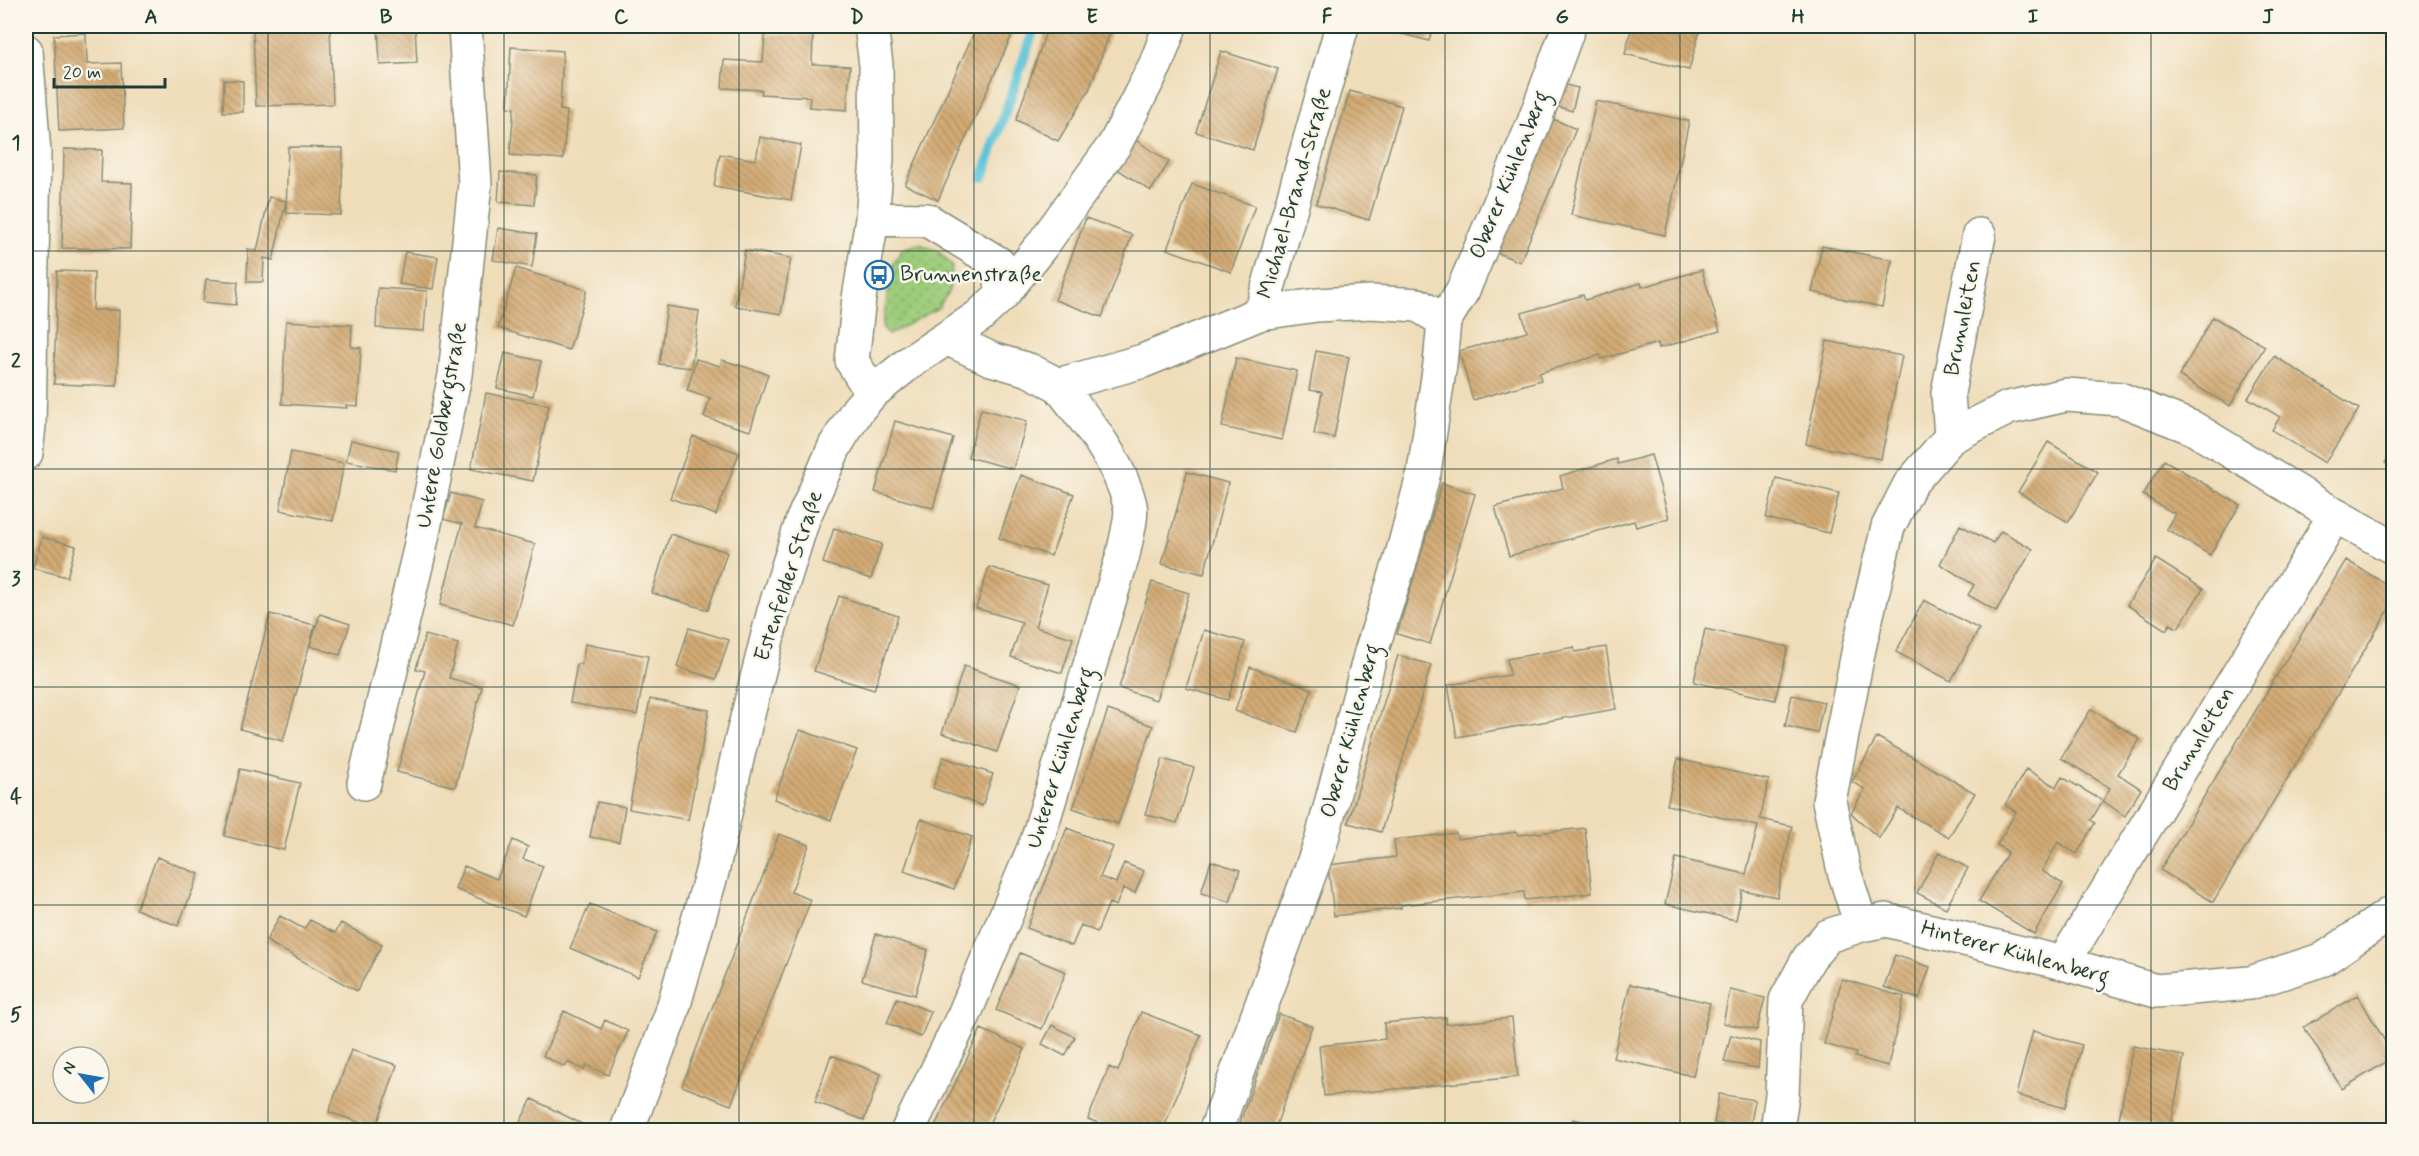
<svg xmlns="http://www.w3.org/2000/svg" width="2419" height="1156" font-family="Mynerve,sans-serif">
<style>
.grass{fill:url(#grass-dots);stroke:#5e8457;stroke-width:1.5}
.lines{fill:none;stroke-linecap:round;stroke-linejoin:round}
.stream{stroke:#5cc3d9;stroke-width:10}
.building{fill:url(#building-back-hatch)}
.street-casing{stroke:#878d77;stroke-width:36}
.street{stroke:#fff;stroke-width:33}
.grid{fill:none;stroke:#1f3d34;stroke-width:1.5;stroke-opacity:0.55}
.labels{text-anchor:middle;dominant-baseline:central;stroke-width:5;stroke-linejoin:round;paint-order:stroke}
.street-label{font-size:22px;fill:#1f3d34;stroke:#fbf7ec}
.poi-label{font-size:22px;fill:#1f3d34;stroke:#fbf7ec;text-anchor:start}
.neatline{fill:none;stroke:#1f3d34;stroke-width:2}
.grid-label{font-size:20px;text-anchor:middle;font-weight:bold;fill:#1f3d34}
</style>
<defs>
<pattern id="grass-dots" width="8" height="8" patternUnits="userSpaceOnUse" patternTransform="scale(1.5)"><rect width="8" height="8" fill="#9dcc7a"/><path d="M2 2h.1M6 6h.1" fill="none" stroke="#7fa765" stroke-width="1.8" stroke-linecap="round"/></pattern>
<pattern id="building-back-hatch" width="6" height="6" patternUnits="userSpaceOnUse" patternTransform="scale(1.5)"><rect width="6" height="6" fill="#d3ab75"/><path d="M-1 5l2 2M0 0l6 6M5-1l2 2" fill="none" stroke="#ab8c61"/></pattern>
</defs>
<rect width="100%" height="100%" fill="#fbf7ec"/>
<filter id="ink" filterUnits="userSpaceOnUse"><feTurbulence type="fractalNoise" baseFrequency=".0167" numOctaves="2"/><feDisplacementMap in="SourceGraphic" scale="12" xChannelSelector="R" yChannelSelector="G"/><feConvolveMatrix kernelMatrix="1 2 1 2 8 2 1 2 1" color-interpolation-filters="sRGB"/></filter>
<filter id="wash" filterUnits="userSpaceOnUse"><feTurbulence type="fractalNoise" baseFrequency=".008" numOctaves="4" result="noise"/><feDisplacementMap in="SourceGraphic" scale="24" xChannelSelector="R" yChannelSelector="G"/><feGaussianBlur stdDeviation="1.35" result="paint"/><feColorMatrix in="noise" values="0 0 0 0 0 0 0 0 0 0 0 0 0 0 0 0 0 1.4 0 .05"/><feComposite in="paint" operator="in"/></filter>
<g filter="url(#wash)">
<rect width="100%" height="100%" fill="#efddba"/>
<path class="grass" d="M919 244 938 251 952 266 949 291 938 308 888 335 882 326 893 265 902 249Z"/>
<g class="lines">
<path class="stream" d="M983 177 1035 26"/>
</g>
<g id="blocks">
<path class="building" d="M378 26H415L417 63 380 65Z
M977 26H1016L938 200 905 185Z
M1048 26H1099L1111 30 1089 90 1058 141 1016 120Z
M1373 26H1433L1429 41Z
M1632 26H1701L1689 70 1625 54Z
M330 27 333 104 256 106 253 29Z
M86 33 87 64 121 63 124 128 59 131 54 35Z
M765 34 813 36 812 64 850 66 847 110 809 107 810 97 761 94 762 90 722 88 724 60 763 62Z
M511 47 563 51 560 110 567 111 563 159 510 155 514 108 508 107Z
M1221 51 1278 69 1253 150 1196 132Z
M224 80 243 81V112H223Z
M1562 84 1578 88 1572 111 1556 106Z
M1350 91 1402 106 1369 220 1316 204Z
M1596 101 1689 121 1665 235 1571 215Z
M1551 118 1576 129 1520 262 1495 252Z
M1130 136 1169 162 1151 191 1111 165Z
M760 137 801 145 791 200 714 186 720 154 756 160Z
M288 147 343 148 341 215 286 213Z
M64 149 102 150 101 182 132 183 130 249 62 248Z
M500 172 537 175 534 205 498 202Z
M1192 184 1255 206 1231 272 1167 249Z
M269 197 286 201 273 260 264 258 263 282H247L248 249 257 251Z
M1086 218 1132 235 1102 317 1055 300Z
M498 228 537 234 532 267 493 260Z
M1822 246 1892 260 1882 307 1812 292Z
M745 250 791 258 781 314 735 306Z
M405 252 438 257 433 289 399 284Z
M516 268 587 290 569 350 498 328Z
M1702 270 1720 331 1659 348 1658 343 1601 359 1600 355 1539 373 1541 380 1473 400 1459 351 1527 332 1522 313 1583 295 1585 300 1641 283 1642 287Z
M57 271 94 272 93 310H119L117 386 54 384Z
M206 279 238 282 236 305 203 302Z
M378 288 427 291 424 331 376 328Z
M667 306 699 311 691 368 659 364Z
M2213 317 2265 346 2230 406 2179 376Z
M286 321 352 325 351 347 361 348 358 406 346 405 347 408 282 404Z
M1827 341 1902 356 1881 459 1806 444Z
M1316 351 1349 357 1334 438 1314 434 1322 392 1309 390Z
M505 353 541 361 533 396 497 388Z
M2274 356 2359 409 2325 463 2272 430 2280 417 2248 398Z
M1236 358 1297 371 1282 440 1222 427Z
M696 359 720 366 722 360 768 374 750 431 704 417 710 398 687 391Z
M486 393 549 405 533 481 471 469Z
M981 409 1027 421 1013 469 968 457Z
M895 421 953 438 933 508 875 492Z
M693 436 739 453 716 515 670 498Z
M351 440 399 451 395 470 346 461Z
M2048 442 2098 472 2068 522 2018 492Z
M2394 448V468L2385 463Z
M291 452 344 463 333 521 280 510Z
M1651 455 1669 518 1636 527 1634 521 1509 556 1495 507 1563 488 1560 476 1617 459 1618 464Z
M2164 460 2240 505 2210 555 2166 529 2175 514 2143 495Z
M1187 472 1228 483 1204 574 1162 564Z
M1021 475 1074 494 1051 556 999 538Z
M1776 478 1839 493 1829 533 1766 518Z
M1442 483 1475 494 1430 644 1397 634Z
M451 493 482 502 475 528 535 544 513 625 440 605 462 524 443 519Z
M1960 525 1993 543 2001 531 2033 549 1996 611 1968 595 1974 585 1940 564Z
M834 528 882 544 871 579 823 563Z
M670 534 727 552 708 610 652 593Z
M42 537 76 546 67 577 33 568Z
M2156 559 2203 589 2178 628 2170 624 2166 630 2127 605Z
M2346 560 2394 589V601L2213 902 2160 870Z
M989 567 1048 585 1035 627 1073 638 1062 673 1011 657 1022 622 976 608Z
M1152 582 1189 593 1156 700 1119 688Z
M839 596 898 616 874 690 814 671Z
M1924 600 1979 629 1951 681 1896 652Z
M270 614 315 625 283 741 240 729Z
M320 614 350 624 340 655 310 646Z
M689 628 729 640 716 679 677 667Z
M1705 629 1788 647 1775 700 1694 682Z
M1204 630 1245 642 1228 700 1186 688Z
M425 635 458 644 449 678 482 687 455 787 397 772 425 671 416 669Z
M585 644 648 656 637 715 570 703 577 664H582Z
M1574 647 1575 652 1606 647 1616 709 1457 737 1448 685 1510 675 1507 659Z
M1398 655 1431 665 1381 832 1348 823Z
M964 666 1020 685 997 752 942 733Z
M1250 667 1312 689 1297 732 1235 711Z
M1792 695 1824 702 1817 733 1785 726Z
M650 699 709 710 688 820 629 809Z
M2091 709 2140 739 2118 774 2141 789 2125 816 2103 801 2110 788 2061 758Z
M1108 710 1153 726 1118 824 1073 808Z
M800 730 857 750 831 820 774 799Z
M1877 737 1975 793 1949 837 1898 808 1879 838 1851 813 1865 789 1852 782Z
M943 757 993 774 982 806 933 788Z
M1163 759 1194 768 1177 823 1145 814Z
M1678 759 1769 780 1760 819 1792 826 1777 897 1742 890 1736 920 1665 904 1676 858 1746 874 1758 826 1667 805Z
M240 769 300 783 284 850 224 836Z
M2026 769 2056 787 2062 777 2103 801 2091 820 2095 823 2077 854 2058 842 2042 871 2063 884 2034 934 1979 901 2008 852 1997 845 2016 812 2005 805Z
M597 802 625 807 619 842 590 837Z
M921 819 972 837 954 889 904 871Z
M1067 828 1113 847 1100 877 1116 883 1124 863 1144 871 1135 893 1123 888 1116 906 1109 903 1097 932 1081 925 1072 946 1027 928Z
M1585 828 1592 893 1525 900 1524 892 1401 905V908L1334 916 1328 865 1396 857 1394 840 1456 833 1457 839 1517 832 1518 835Z
M779 834 809 845 791 892 811 900 731 1105 682 1086Z
M513 840 528 847 523 859 543 866 524 916 455 889 464 866 497 879Z
M1939 852 1968 868 1946 908 1917 893Z
M157 857 199 874 178 926 136 909Z
M1211 861 1240 870 1230 902 1201 893Z
M590 904 657 932 638 977 570 948Z
M280 916 304 929 310 920 335 933 341 923 382 945 357 991 266 941Z
M876 934 928 950 915 995 862 980Z
M1020 953 1066 972 1042 1029 996 1010Z
M1895 955 1930 967 1919 999 1884 987Z
M1842 979 1904 997 1888 1066 1855 1057 1856 1053 1824 1044Z
M1630 984 1710 1003 1693 1076 1613 1058Z
M1730 990 1765 998 1757 1030 1723 1023Z
M2358 995 2394 1057 2342 1089 2304 1027Z
M897 998 931 1012 921 1037 887 1023Z
M564 1011 601 1029 605 1020 628 1031 608 1075 586 1065 584 1070 568 1062 565 1067 543 1056Z
M1141 1012 1201 1035 1163 1130H1115L1088 1119 1109 1067 1118 1071Z
M1279 1014 1312 1026 1278 1120 1274 1130H1237Z
M1446 1017V1024L1512 1018 1518 1077 1324 1096 1319 1046 1385 1039 1384 1023Z
M1052 1025 1075 1037 1065 1056 1042 1044Z
M981 1029 1025 1049 986 1130H933Z
M2033 1031 2082 1045 2065 1108 2016 1095Z
M1731 1035 1760 1042 1758 1068 1724 1062Z
M2133 1046 2184 1056 2170 1129 2119 1119Z
M351 1050 397 1065 376 1128 329 1112Z
M831 1055 881 1074 864 1120 815 1102Z
M1719 1094 1755 1100 1750 1129 1714 1123Z
M532 1099 582 1124 579 1130H516Z
M1573 1119 1617 1130H1570Z"/>
</g>
</g>
<g filter="url(#ink)">
<use href="#blocks" fill-opacity="0" stroke="#878d77" stroke-width="1.5"/>
<g class="lines">
<g class="street-casing">
<path id="street" d="M871 26 876 65 877 159 872 219 859 298 852 361 872 393
M26 51 34 153 29 426 26 453
M872 219 927 220 998 263 1003 294
M1261 313 1342 26
M947 338 991 359 1029 370 1058 385 1143 361 1261 313 1317 305 1371 302 1418 305 1444 321
M1951 437 1948 393 1979 235
M364 783 419 553 455 375 475 184 465 26
M1861 925 1844 871 1829 801 1859 648 1888 527 1910 484 1951 437 2008 408 2066 395 2120 399 2193 428 2335 515 2394 548
M2063 963 2335 515
M627 1130 671 1015 712 872 739 750 774 611 803 519 835 446 858 409 872 393 909 363 978 317 1003 294 1043 244 1115 144 1156 64 1170 26
M908 1130 964 1015 1037 841 1123 555C1125 543 1133 516 1130 505 1119 460 1086 420 1058 385
M1216 1130 1321 842 1371 652 1401 559 1424 472 1440 364 1444 321 1463 290 1533 125 1569 26
M1777 1130 1782 1095 1786 1000 1809 958 1828 936 1861 925 1886 920 2063 963 2156 991 2250 983 2324 959 2394 911"/>
</g>
<use href="#street" class="street"/>
</g>
</g>
<path class="grid" d="M268 26V1130M504 26V1130M739 26V1130M974 26V1130M1210 26V1130M1445 26V1130M1680 26V1130M1915 26V1130M2151 26V1130M26 251H2394M26 469H2394M26 687H2394M26 905H2394"/>
<defs>
<g id="bus-ring" transform="scale(1.5)"><circle r="9.5" fill="#fbf7ec" stroke="#1f6fb2" stroke-width="1.5"/><path d="M-5-6H5V4H4V6H2V4H-2V6H-4V4H-5ZM-3.5-4V0h7V-4ZM-3.5 1.2v1.5H-2V1.2ZM2 1.2v1.5H3.5V1.2Z" fill="#1f6fb2"/></g>
</defs>
<g fill-rule="evenodd">
<use href="#bus-ring" x="879" y="275"/>
</g>
<g class="labels">
<g class="street-label">
<text transform="translate(1510 175) rotate(-68)">Oberer Kühlenberg</text>
<text transform="translate(1295 193) rotate(-74)">Michael-Brand-Straße</text>
<text transform="translate(1963 318) rotate(-79)">Brunnleiten</text>
<text transform="translate(442 425) rotate(-80)">Untere Goldbergstraße</text>
<text transform="translate(789 576) rotate(-72)">Estenfelder Straße</text>
<text transform="translate(1351 731) rotate(-75)">Oberer Kühlenberg</text>
<text transform="translate(2199 739) rotate(-59)">Brunnleiten</text>
<text transform="translate(1061 758) rotate(-73)">Unterer Kühlenberg</text>
<text transform="translate(2015 953) rotate(15)">Hinterer Kühlenberg</text>
</g>
<g class="poi-label">
<text x="900" y="275">Brunnenstraße</text>
</g>
</g>
<rect width="2419" height="1156" fill="none" stroke="#fbf7ec" stroke-width="66"/>
<g transform="translate(81 1075) rotate(301)"><circle r="28" fill="#fbf7ec" stroke="#a3ada2" stroke-width="1.5"/>
<path d="M0-4.5L10 22L0 15L-10 22Z" fill="#1f6fb2"/>
<text y="-9" font-size="16" font-weight="bold" text-anchor="middle" fill="#1f3d34">N</text>
</g>
<path d="M54 78v9h111v-9" fill="none" stroke="#1f3d34" stroke-width="3"/>
<text x="63" y="78" font-size="18" fill="#1f3d34" stroke="#fbf7ec" stroke-width="4.5" paint-order="stroke">20 m</text>
<rect x="33" y="33" width="2353" height="1090" class="neatline"/>
<g class="grid-label">
<text x="151" y="23">A</text>
<text x="386" y="23">B</text>
<text x="621" y="23">C</text>
<text x="857" y="23">D</text>
<text x="1092" y="23">E</text>
<text x="1327" y="23">F</text>
<text x="1562" y="23">G</text>
<text x="1798" y="23">H</text>
<text x="2033" y="23">I</text>
<text x="2268" y="23">J</text>
<text x="16" y="149">1</text>
<text x="16" y="367">2</text>
<text x="16" y="585">3</text>
<text x="16" y="803">4</text>
<text x="16" y="1021">5</text>
</g>
</svg>
